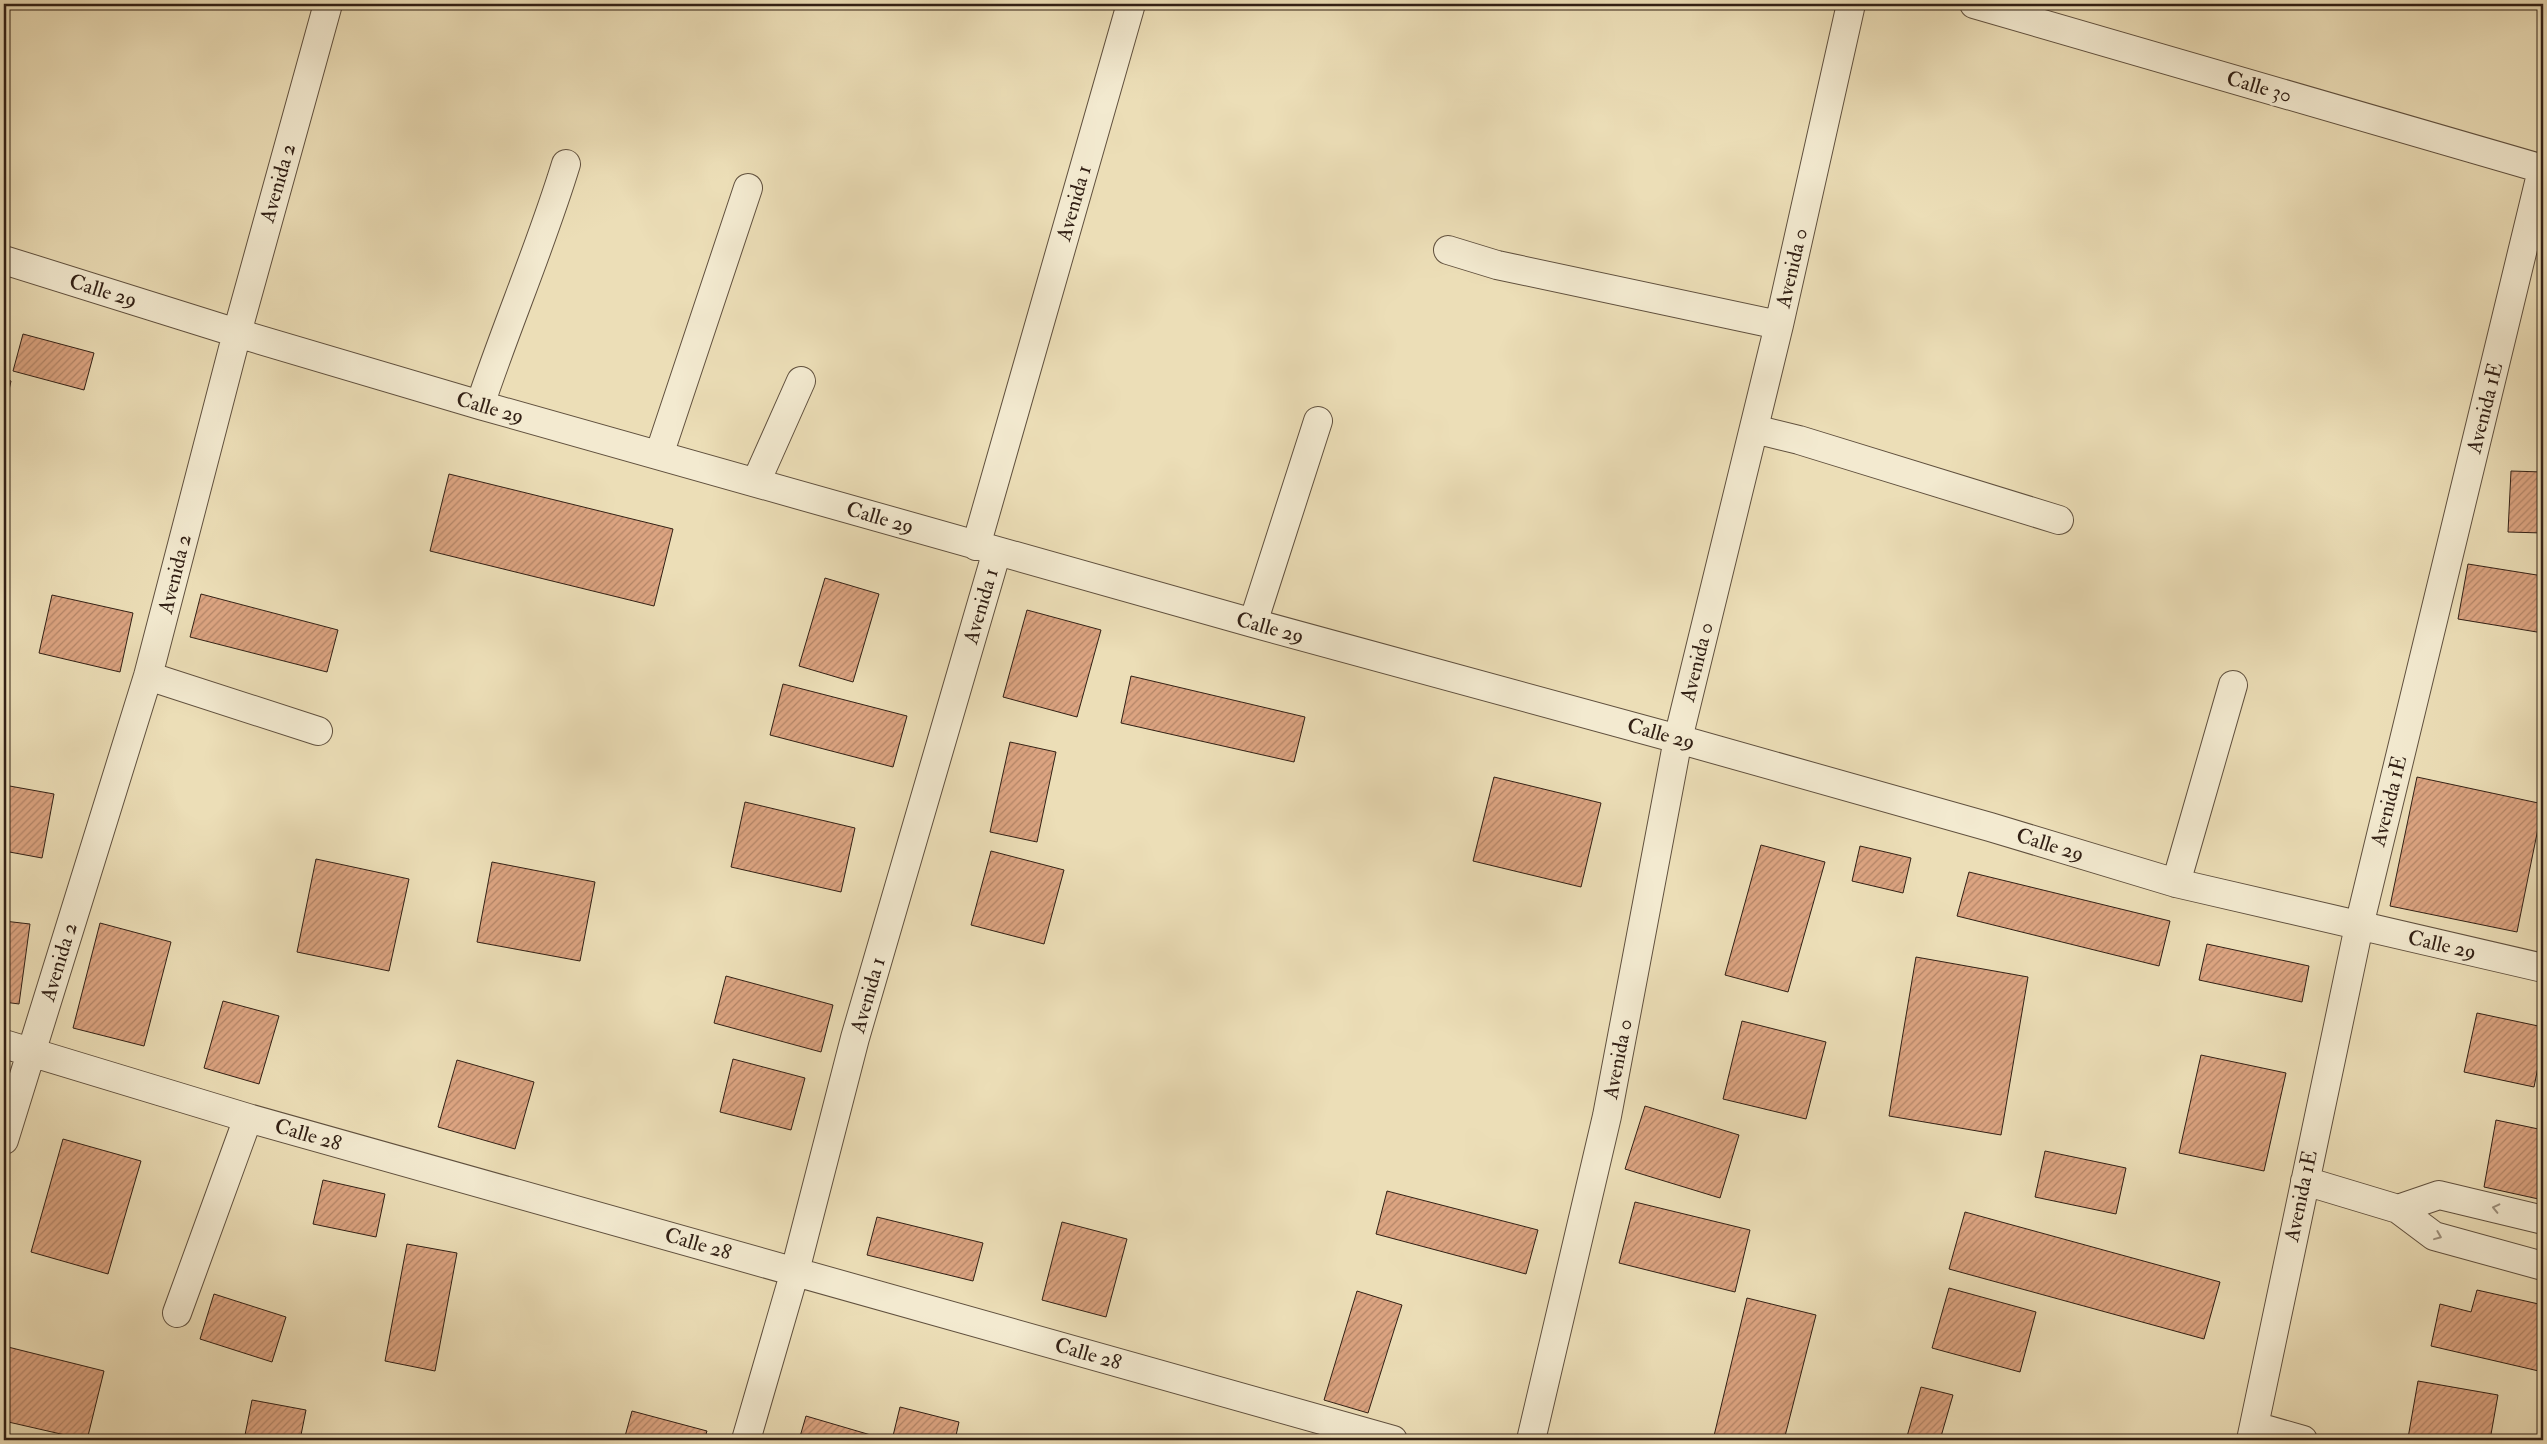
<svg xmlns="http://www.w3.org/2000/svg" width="2547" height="1444" font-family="'IM FELL Double Pica',serif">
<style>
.building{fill:url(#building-hatch);stroke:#322015}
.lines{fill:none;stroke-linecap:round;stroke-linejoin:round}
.minor-casing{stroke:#60503e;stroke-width:30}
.minor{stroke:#f3ead0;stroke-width:28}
.oneway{stroke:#9c8f7c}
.labels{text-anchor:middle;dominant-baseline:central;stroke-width:5;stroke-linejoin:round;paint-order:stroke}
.street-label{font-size:21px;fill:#322015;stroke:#f3ead0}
</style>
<defs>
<pattern id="building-hatch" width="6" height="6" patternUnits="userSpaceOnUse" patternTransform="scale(1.25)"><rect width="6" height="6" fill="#dca481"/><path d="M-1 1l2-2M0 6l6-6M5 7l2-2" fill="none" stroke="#b38568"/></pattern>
</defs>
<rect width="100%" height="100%" fill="#ecdeb7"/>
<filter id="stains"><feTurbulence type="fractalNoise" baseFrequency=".004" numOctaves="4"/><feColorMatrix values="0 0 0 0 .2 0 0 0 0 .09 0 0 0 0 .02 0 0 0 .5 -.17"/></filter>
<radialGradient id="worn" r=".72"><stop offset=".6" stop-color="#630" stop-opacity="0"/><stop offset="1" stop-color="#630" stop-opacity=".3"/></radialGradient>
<path class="building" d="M23 334 94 353 84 390 13 371Z
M4 379 11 381 4 413Z
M2511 471 2543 472V533L2508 532Z
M449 474 673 529 654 606 430 551Z
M2468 564 2543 576V633L2458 619Z
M825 578 879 594 853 682 799 666Z
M201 594 338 630 327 672 190 637Z
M52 595 133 613 120 672 39 653Z
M1027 610 1101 630 1077 717 1003 697Z
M1131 676 1305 717 1294 762 1121 723Z
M783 684 907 716 893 767 770 735Z
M1010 742 1056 752 1037 842 990 832Z
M1494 777 1601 803 1581 887 1473 861Z
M2417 777 2543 804 2517 932 2390 906Z
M4 785 54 794 42 858 4 851Z
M745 802 855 828 841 892 731 867Z
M1761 845 1825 862 1788 992 1725 975Z
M1860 846 1911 858 1903 893 1852 881Z
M991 851 1064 870 1044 944 971 925Z
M316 859 409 879 389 971 297 952Z
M492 862 595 882 580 961 477 942Z
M1969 872 2170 921 2159 966 1957 916Z
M4 921 30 924 19 1004 4 1002Z
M100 923 171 942 144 1046 73 1028Z
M2207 944 2309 966 2302 1002 2199 980Z
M1916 957 2028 977 2001 1135 1889 1116Z
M726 976 833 1005 821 1052 714 1023Z
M223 1001 279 1016 259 1084 204 1068Z
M2477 1013 2543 1027V1042L2534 1087 2464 1072Z
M1742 1021 1826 1042 1806 1119 1723 1099Z
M2201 1055 2286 1073 2264 1171 2179 1153Z
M733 1059 805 1078 791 1130 720 1112Z
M457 1060 534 1082 515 1149 438 1127Z
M1645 1106 1739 1135 1720 1198 1625 1169Z
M2496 1120 2543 1130V1200L2484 1187Z
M63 1139 141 1161 108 1274 31 1252Z
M2045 1151 2126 1168 2116 1214 2035 1197Z
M323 1180 385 1194 376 1237 313 1224Z
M1387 1191 1538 1230 1526 1274 1376 1234Z
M1635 1202 1750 1230 1735 1292 1619 1263Z
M1965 1212 2220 1282 2204 1339 1949 1269Z
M877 1217 983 1243 973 1281 867 1255Z
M1062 1222 1127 1239 1106 1317 1042 1300Z
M407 1244 457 1253 435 1371 385 1361Z
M1949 1288 2036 1312 2020 1372 1932 1348Z
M2477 1290 2543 1305V1372L2431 1346 2440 1304 2471 1312Z
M1357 1291 1402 1305 1368 1413 1324 1400Z
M214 1294 286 1317 272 1362 200 1339Z
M1747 1298 1816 1315 1784 1440H1713Z
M4 1346 104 1371 87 1440 4 1421Z
M2418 1381 2498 1395 2490 1440H2420L2408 1438Z
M1921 1387 1953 1395 1940 1440H1906Z
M252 1400 306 1410 300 1440H244Z
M900 1407 959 1422 955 1440H892Z
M632 1411 707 1431 704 1440H624Z
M806 1416 881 1438 880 1440H799Z"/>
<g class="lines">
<g class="minor-casing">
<path id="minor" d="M1974 4 2543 169
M1448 250 1497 265 1779 325
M4 260 237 333 480 405 1253 623 1678 739 1990 827 2176 883 2543 968
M480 405C507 324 541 246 566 164
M1754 429 1799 440 2059 520
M659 455 748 188
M756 482 801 381
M976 546 1131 4
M1253 623 1318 421
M148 676 318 731
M2176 883 2233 685
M4 1044 248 1118 1393 1440
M4 1140 148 676 237 333 328 4
M2305 1181 2398 1209 2434 1236 2543 1266
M2398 1209 2439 1195 2543 1220
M177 1313 248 1118
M2254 1426 2303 1440
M746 1440 795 1271 855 1038 997 551
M1531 1440 1607 1116 1678 739 1779 325 1851 4
M2251 1440 2359 926 2543 166"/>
</g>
<use href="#minor" class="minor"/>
</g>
<defs><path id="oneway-chevron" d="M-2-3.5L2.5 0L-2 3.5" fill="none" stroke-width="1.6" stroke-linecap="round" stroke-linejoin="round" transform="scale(1.25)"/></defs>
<g class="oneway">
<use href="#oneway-chevron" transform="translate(2496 1208) rotate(-167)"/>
<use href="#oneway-chevron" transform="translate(2438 1236) rotate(22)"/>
</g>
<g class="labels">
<g class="street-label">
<text transform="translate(2259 87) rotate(16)">Calle 30</text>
<text transform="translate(278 183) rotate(-74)">Avenida 2</text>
<text transform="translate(1074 203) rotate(-74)">Avenida 1</text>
<text transform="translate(1792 268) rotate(-77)">Avenida 0</text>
<text transform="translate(103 291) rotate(17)">Calle 29</text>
<text transform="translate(490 408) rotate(16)">Calle 29</text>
<text transform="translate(2485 408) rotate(-76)">Avenida 1E</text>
<text transform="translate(880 518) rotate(16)">Calle 29</text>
<text transform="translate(175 574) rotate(-76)">Avenida 2</text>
<text transform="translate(981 606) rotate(-74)">Avenida 1</text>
<text transform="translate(1270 628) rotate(15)">Calle 29</text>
<text transform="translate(1697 662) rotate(-76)">Avenida 0</text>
<text transform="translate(1661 734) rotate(15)">Calle 29</text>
<text transform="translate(2389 801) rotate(-76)">Avenida 1E</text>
<text transform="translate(2050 845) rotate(17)">Calle 29</text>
<text transform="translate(2442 945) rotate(13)">Calle 29</text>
<text transform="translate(59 962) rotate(-73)">Avenida 2</text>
<text transform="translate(868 995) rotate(-74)">Avenida 1</text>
<text transform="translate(1618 1059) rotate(-79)">Avenida 0</text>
<text transform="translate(308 1135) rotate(16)">Calle 28</text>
<text transform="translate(2301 1196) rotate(-78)">Avenida 1E</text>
<text transform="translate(698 1244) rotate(16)">Calle 28</text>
<text transform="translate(1088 1354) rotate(16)">Calle 28</text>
</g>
</g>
<rect width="2547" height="1444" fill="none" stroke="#ecdeb7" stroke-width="20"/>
<rect x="5" y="5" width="2537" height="1434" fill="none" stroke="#322015" stroke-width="2.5"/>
<rect x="10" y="10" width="2527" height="1424" fill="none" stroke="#322015"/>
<rect width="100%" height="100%" filter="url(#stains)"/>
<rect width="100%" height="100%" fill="url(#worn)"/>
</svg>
